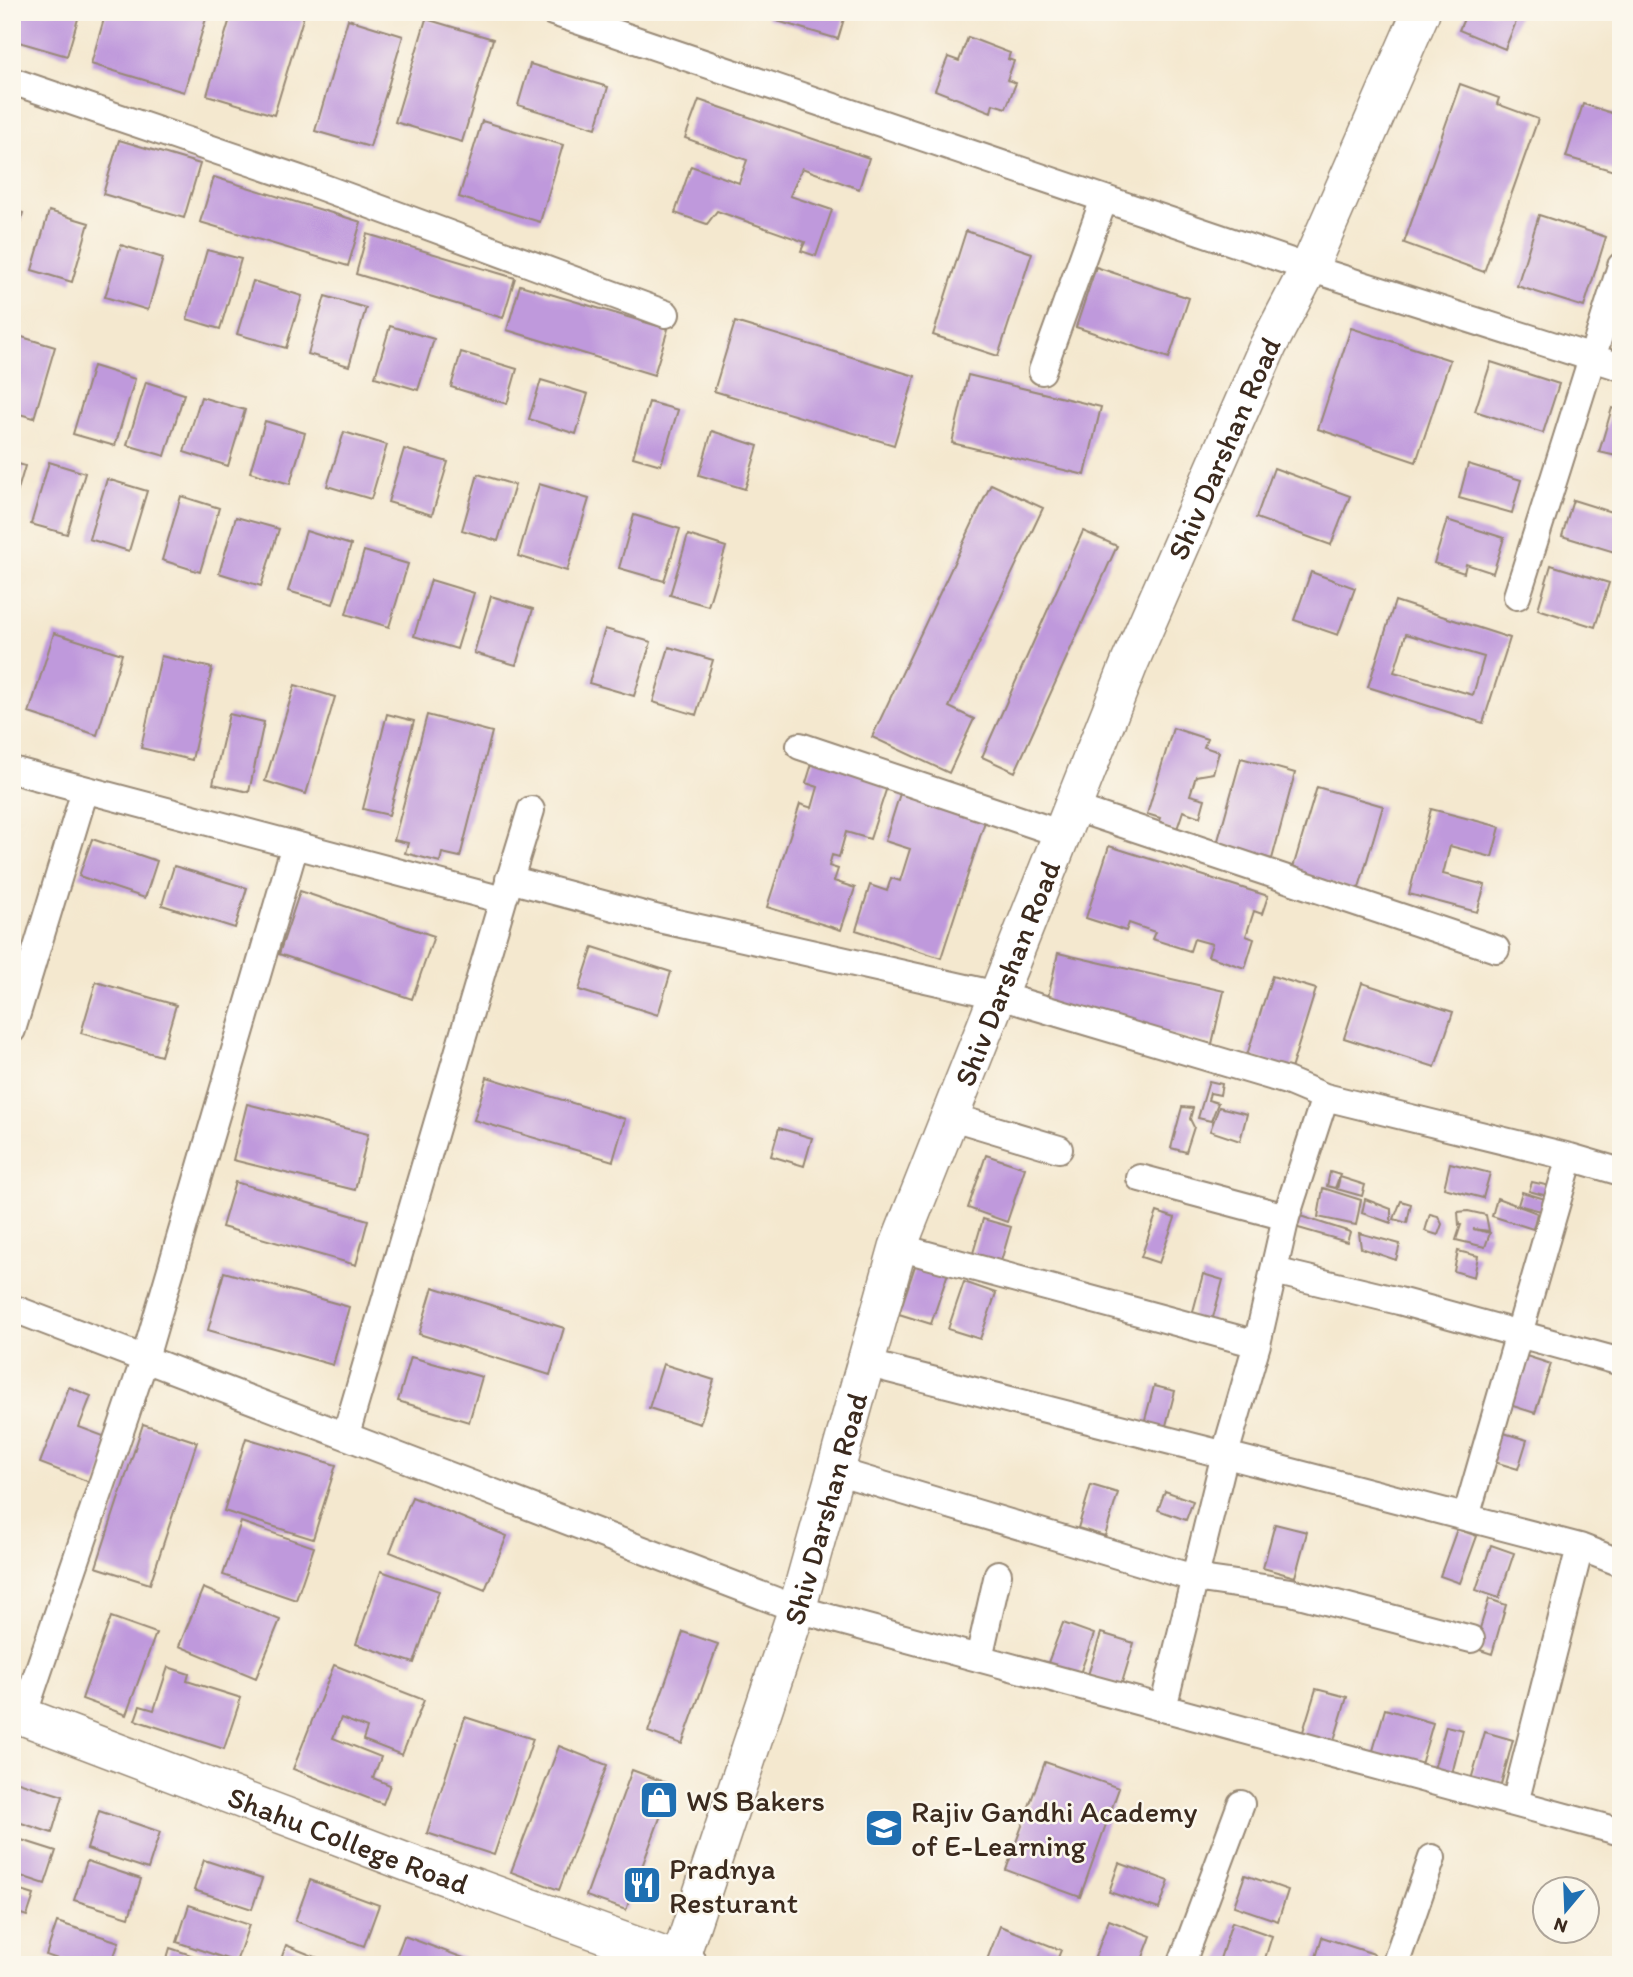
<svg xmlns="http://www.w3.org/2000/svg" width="1633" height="1977" font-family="Itim,sans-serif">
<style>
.building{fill:#bf99dc;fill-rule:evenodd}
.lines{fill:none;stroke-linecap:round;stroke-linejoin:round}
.street-casing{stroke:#988976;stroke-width:30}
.secondary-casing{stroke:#988976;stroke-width:40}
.street{stroke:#fff;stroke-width:26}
.secondary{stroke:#fff;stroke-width:37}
.labels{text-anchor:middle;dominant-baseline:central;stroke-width:5;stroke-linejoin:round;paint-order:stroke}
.street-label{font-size:30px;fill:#3b2a1e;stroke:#fbf7ec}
.poi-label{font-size:30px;fill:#3b2a1e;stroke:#fbf7ec;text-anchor:start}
</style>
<rect width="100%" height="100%" fill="#fbf7ec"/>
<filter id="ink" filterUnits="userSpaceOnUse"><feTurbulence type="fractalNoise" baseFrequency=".0143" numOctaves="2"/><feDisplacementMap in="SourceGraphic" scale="14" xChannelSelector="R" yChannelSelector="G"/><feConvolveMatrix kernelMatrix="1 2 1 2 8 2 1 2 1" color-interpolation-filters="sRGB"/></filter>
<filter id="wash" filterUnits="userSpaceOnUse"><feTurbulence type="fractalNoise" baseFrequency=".00686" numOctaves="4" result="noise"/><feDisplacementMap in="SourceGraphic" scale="28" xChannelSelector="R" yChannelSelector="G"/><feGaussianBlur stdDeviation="1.57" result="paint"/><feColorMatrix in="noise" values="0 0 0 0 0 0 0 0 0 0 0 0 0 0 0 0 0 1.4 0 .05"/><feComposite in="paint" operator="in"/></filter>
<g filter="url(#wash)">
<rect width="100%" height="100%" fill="#f4e8cf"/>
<g id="blocks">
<path class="building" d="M12 12H80L67 56 12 40Z
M106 12H208L184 92 91 64Z
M232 12H305L274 115 207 95Z
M769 12H846L838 39 767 18Z
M1467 12H1520L1505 49 1459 30Z
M348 19 403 36 370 147 315 131Z
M426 19 493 39 462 142 395 122Z
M968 37 1010 53 1008 59 1014 61 1007 80 1016 83 1006 108 993 104 991 112 935 90 948 57 959 61Z
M530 64 608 87 596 128 518 105Z
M1460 84 1499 98 1497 104 1538 119 1484 272 1404 243Z
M699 100 869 158 859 189 802 168 790 196 832 210 816 256 801 251 805 242 717 211 707 224 675 213 691 166 739 183 747 160 685 138Z
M1583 104 1621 116V173L1566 157Z
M482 121 563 145 540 222 459 197Z
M119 140 200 164 184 218 103 194Z
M214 177 361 222 348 266 200 222Z
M12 210 23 213 13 245H12Z
M49 211 89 223 72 282 32 270Z
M1539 215 1606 237 1584 307 1517 286Z
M966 231 1032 253 998 356 933 335Z
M367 234 515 278 503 318 356 274Z
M121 245 163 258 148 310 105 297Z
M207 250 241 259 220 329 187 319Z
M1096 267 1189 298 1169 358 1076 327Z
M253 281 302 296 286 348 237 334Z
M520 285 668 329 654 375 507 330Z
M325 296 366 308 349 366 308 354Z
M735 322 915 376 894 445 714 391Z
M390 326 434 339 418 390 375 377Z
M1351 328 1450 360 1416 462 1318 429Z
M12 334 55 347 34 418 12 412Z
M461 352 517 369 507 404 451 387Z
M1491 362 1559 384 1543 433 1475 411Z
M93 366 135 379 115 446 73 434Z
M968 375 1101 407 1085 475 952 443Z
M541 380 588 394 576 434 529 419Z
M146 382 184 394 165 456 127 445Z
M201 397 245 410 228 466 184 452Z
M649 402 678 410 661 465 633 457Z
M1612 408 1621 410V457L1599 452Z
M265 421 305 433 290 484 250 472Z
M712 431 758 446 745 489 699 475Z
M344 432 387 445 371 499 327 486Z
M404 449 448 462 432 515 388 502Z
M12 462 25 466 13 507H12Z
M49 462 85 473 67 534 31 524Z
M1468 464 1521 480 1512 513 1459 498Z
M1274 468 1350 496 1331 545 1256 518Z
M478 474 515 485 498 541 462 530Z
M107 479 147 491 129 551 89 539Z
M539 484 589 499 567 571 518 556Z
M991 484 1043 508 949 707 974 719 949 773 872 737Z
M181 496 219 508 200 572 162 560Z
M1573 500 1621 515V554L1562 536Z
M634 515 680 529 664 581 619 568Z
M236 517 279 529 261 586 219 573Z
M1447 520 1504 538 1493 573 1466 564 1464 573 1434 563Z
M306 531 351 545 333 604 288 591Z
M1083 531 1117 546 1015 772 982 757Z
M688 535 726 547 708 606 670 595Z
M364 551 408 564 389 627 346 614Z
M1551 565 1609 583 1595 627 1538 609Z
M1311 572 1355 588 1338 635 1294 620Z
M431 580 474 593 457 649 414 636Z
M491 596 533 609 516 665 474 653Z
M1395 601 1510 638 1483 723 1368 687ZM1406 634 1484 657 1473 695 1394 672Z
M605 629 651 642 634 696 589 683Z
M54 633 122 654 97 735 29 713Z
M669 647 713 660 696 715 653 702Z
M161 656 212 668 192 760 141 748Z
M295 685 335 697 306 794 265 781Z
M229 714 264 722 249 792 213 784Z
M387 714 414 721 389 815 363 809Z
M427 715 492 732 460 857 442 853 440 862 405 853 408 843 394 840Z
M1173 728 1207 739 1204 747 1219 752 1213 773 1196 776 1190 795 1205 799 1200 817 1183 811 1176 832 1157 826 1160 818 1147 814Z
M814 757 889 781 870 839 846 832 839 857 832 855 829 866 838 869 834 881 855 888 841 930 767 907 800 804 812 808 818 787 806 783Z
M1241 758 1295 773 1272 859 1217 844Z
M903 784 988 812 941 958 856 930 870 885 887 891 891 878 900 881 910 849 885 841Z
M1317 787 1383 806 1358 891 1292 871Z
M1431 809 1500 827 1492 857 1450 846 1443 874 1485 885 1477 912 1409 894Z
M92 839 157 861 145 898 79 876Z
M1109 846 1268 896 1262 914 1254 911 1246 936 1254 939 1245 968 1208 956 1212 944 1194 939 1190 951 1152 939 1155 932 1129 923 1126 931 1086 918Z
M174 866 247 888 235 928 162 905Z
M300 891 434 936 412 999 279 954Z
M593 947 671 972 658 1015 579 990Z
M1058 953 1224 991 1212 1044 1046 1006Z
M1272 976 1316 989 1291 1069 1247 1055Z
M96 982 176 1005 161 1056 81 1033Z
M1362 983 1453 1012 1435 1067 1344 1038Z
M487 1077 625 1119 613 1161 474 1120Z
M1209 1081 1222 1084 1220 1095 1210 1093 1208 1100 1218 1103 1211 1121 1198 1118Z
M247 1104 368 1134 355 1190 233 1160Z
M1182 1107 1193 1108 1190 1119 1194 1127 1186 1152 1171 1148Z
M1219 1107 1247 1114 1240 1141 1210 1131Z
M779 1128 812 1138 804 1166 771 1156Z
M986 1155 1025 1168 1007 1222 968 1208Z
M1450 1163 1490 1173 1483 1198 1444 1188Z
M1330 1172 1340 1175 1335 1188 1327 1186Z
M1340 1177 1365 1185 1362 1196 1337 1189Z
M235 1182 368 1220 356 1265 222 1227Z
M1532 1182 1550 1186 1547 1196 1529 1191Z
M1323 1188 1361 1200 1356 1225 1318 1217Z
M1522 1192 1548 1200 1545 1212 1518 1205Z
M1497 1198 1537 1213 1533 1229 1492 1216Z
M1365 1199 1391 1209V1223L1362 1213Z
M1401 1201 1411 1204 1407 1223 1394 1219Z
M1468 1211 1486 1215 1489 1231 1473 1229 1490 1233 1485 1247 1456 1240 1461 1225H1459L1458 1212Z
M1157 1212 1175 1218 1159 1263 1141 1257Z
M1430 1214 1438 1216 1442 1224 1438 1235 1425 1231Z
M1297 1215 1350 1232 1347 1242 1295 1227Z
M983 1219 1011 1227 999 1268 971 1260Z
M1359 1233 1400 1244 1396 1260 1361 1248Z
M1458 1251 1478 1256 1474 1277 1454 1271Z
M916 1263 948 1273 931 1324 899 1314Z
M224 1272 349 1307 333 1365 208 1330Z
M1203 1274 1223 1280 1211 1325 1191 1319Z
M964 1282 996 1293 980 1339 948 1329Z
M433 1287 564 1328 550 1375 419 1334Z
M1520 1354 1551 1364 1535 1413 1504 1403Z
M411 1357 482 1377 469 1422 398 1401Z
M663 1364 714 1380 700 1424 649 1408Z
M1154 1386 1175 1391 1164 1433 1143 1427Z
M69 1387 91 1396 79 1427 114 1440 97 1485 40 1463Z
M143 1424 197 1442 150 1584 96 1567Z
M1497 1431 1527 1440 1518 1469 1488 1460Z
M246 1438 336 1465 313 1539 224 1511Z
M1091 1485 1118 1493 1105 1536 1078 1528Z
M1165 1491 1193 1501 1186 1520 1158 1510Z
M412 1497 507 1536 485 1590 390 1552Z
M241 1522 314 1547 296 1600 223 1575Z
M1275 1524 1307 1532 1295 1577 1263 1568Z
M1457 1529 1477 1536 1460 1583 1440 1576Z
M1491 1545 1514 1553 1499 1598 1476 1590Z
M381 1571 439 1591 414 1663 356 1644Z
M203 1588 280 1620 256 1678 179 1646Z
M1489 1599 1506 1605 1492 1654 1474 1648Z
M111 1617 156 1633 126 1715 82 1699Z
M1063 1623 1094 1634 1078 1679 1046 1668Z
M683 1632 718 1644 682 1744 648 1732Z
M1101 1633 1134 1643 1121 1686 1088 1675Z
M334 1665 424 1700 402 1755 363 1740 367 1728 341 1718 333 1738 381 1757 373 1778 390 1785 383 1804 293 1769Z
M168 1667 189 1674 187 1681 241 1698 224 1749 135 1720 140 1706 154 1710Z
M1316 1689 1347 1697 1332 1747 1301 1738Z
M1385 1709 1433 1723 1420 1768 1372 1754Z
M465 1717 533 1739 494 1855 427 1833Z
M1446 1726 1463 1730 1451 1778 1433 1773Z
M1485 1732 1513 1740 1499 1792 1470 1783Z
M559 1746 607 1765 559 1890 511 1872Z
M1045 1762 1119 1788 1080 1897 1006 1870Z
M632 1770 672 1785 626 1910 586 1896Z
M12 1780 63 1796 52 1833 12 1820Z
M99 1811 160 1832 148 1869 87 1849Z
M12 1837 56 1851 45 1884 12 1873Z
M204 1860 262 1879 252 1909 194 1890Z
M87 1861 141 1879 129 1917 74 1900Z
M1119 1863 1169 1881 1159 1909 1109 1892Z
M1245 1875 1288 1890 1278 1921 1234 1906Z
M310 1880 379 1905 364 1946 295 1921Z
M12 1888 34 1895 27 1916 12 1911Z
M189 1905 249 1925 236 1962 177 1942Z
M1109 1920 1151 1936 1140 1965H1092Z
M57 1922 119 1942 111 1965H75L46 1955Z
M1232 1922 1272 1936 1263 1965H1218Z
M1000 1926 1061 1950 1055 1965H985Z
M404 1936 464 1958 461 1965H393Z
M1322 1937 1374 1954 1371 1965 1314 1964Z
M286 1945 335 1965H279Z
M170 1948 218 1964V1965H165Z"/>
</g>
</g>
<g filter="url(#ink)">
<use href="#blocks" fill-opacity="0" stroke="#988976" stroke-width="2"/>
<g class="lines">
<g class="street-casing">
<path id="street" d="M553 12 1309 268 1621 367
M12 81 300 179 666 314
M1042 371 1104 199
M1517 596 1621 266
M800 746 1062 834
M12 770 503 900 346 1434
M1072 807 1496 949
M509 879 659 919 997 995 1287 1081 1325 1097 1570 1157 1621 1172
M505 895 531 810
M12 1030 85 790
M949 1116 1059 1149
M1140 1178 1286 1217
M898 1247 1257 1344
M1274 1271 1399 1301 1621 1362
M12 1308 797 1609 1621 1832
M865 1363 1269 1466 1580 1547 1621 1563
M836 1471 1194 1578 1291 1592 1471 1639
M1466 1517 1570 1157
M979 1658 998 1574
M1163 1708 1225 1454 1257 1344 1286 1217 1325 1097
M23 1716 145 1358 295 845
M1515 1803 1580 1547
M1181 1965 1241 1804
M1395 1965 1432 1858"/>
</g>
<g class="secondary-casing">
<g id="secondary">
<path id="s1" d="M12 1712 406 1862 689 1965"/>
<path id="s2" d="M678 1965 797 1609 898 1247 1130 662 1268 346 1309 268 1421 12"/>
</g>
</g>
<use href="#street" class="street"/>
<use href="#secondary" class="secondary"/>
</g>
</g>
<defs>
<g id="shop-square" transform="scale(2.0125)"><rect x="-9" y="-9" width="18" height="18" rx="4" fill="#1f6fb2" stroke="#fbf7ec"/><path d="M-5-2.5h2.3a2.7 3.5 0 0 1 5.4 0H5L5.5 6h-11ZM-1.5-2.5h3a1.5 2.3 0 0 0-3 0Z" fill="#fff"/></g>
<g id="university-square" transform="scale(2.0125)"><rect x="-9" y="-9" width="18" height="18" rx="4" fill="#1f6fb2" stroke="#fbf7ec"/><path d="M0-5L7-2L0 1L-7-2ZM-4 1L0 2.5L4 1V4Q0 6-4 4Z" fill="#fff"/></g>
<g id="restaurant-square" transform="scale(2.0125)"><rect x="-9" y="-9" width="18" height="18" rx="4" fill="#1f6fb2" stroke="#fbf7ec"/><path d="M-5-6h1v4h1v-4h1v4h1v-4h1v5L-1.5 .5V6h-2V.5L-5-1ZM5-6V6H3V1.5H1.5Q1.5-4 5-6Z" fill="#fff"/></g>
</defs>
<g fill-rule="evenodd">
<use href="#shop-square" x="659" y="1800"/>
<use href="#university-square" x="884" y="1828"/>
<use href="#restaurant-square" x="642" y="1885"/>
</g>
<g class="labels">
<g class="street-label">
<text stroke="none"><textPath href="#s2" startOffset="1614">Shiv Darshan Road</textPath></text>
<text stroke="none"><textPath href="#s2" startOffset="1046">Shiv Darshan Road</textPath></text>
<text stroke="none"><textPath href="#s2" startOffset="480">Shiv Darshan Road</textPath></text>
<text stroke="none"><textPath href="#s1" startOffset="360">Shahu College Road</textPath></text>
</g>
<g class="poi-label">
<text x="686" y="1800">WS Bakers</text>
<text x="911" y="1811">Rajiv Gandhi Academy<tspan x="911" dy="34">of E-Learning</tspan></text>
<text x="669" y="1868">Pradnya<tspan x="669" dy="34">Resturant</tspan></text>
</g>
</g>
<rect width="1633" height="1977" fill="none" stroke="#fbf7ec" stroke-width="42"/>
<g transform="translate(1566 1910) rotate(199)"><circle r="33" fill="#fbf7ec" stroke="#aea59a" stroke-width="2"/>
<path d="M0-5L12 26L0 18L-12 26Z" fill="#1f6fb2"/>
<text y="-10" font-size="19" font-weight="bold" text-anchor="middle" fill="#3b2a1e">N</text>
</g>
</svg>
